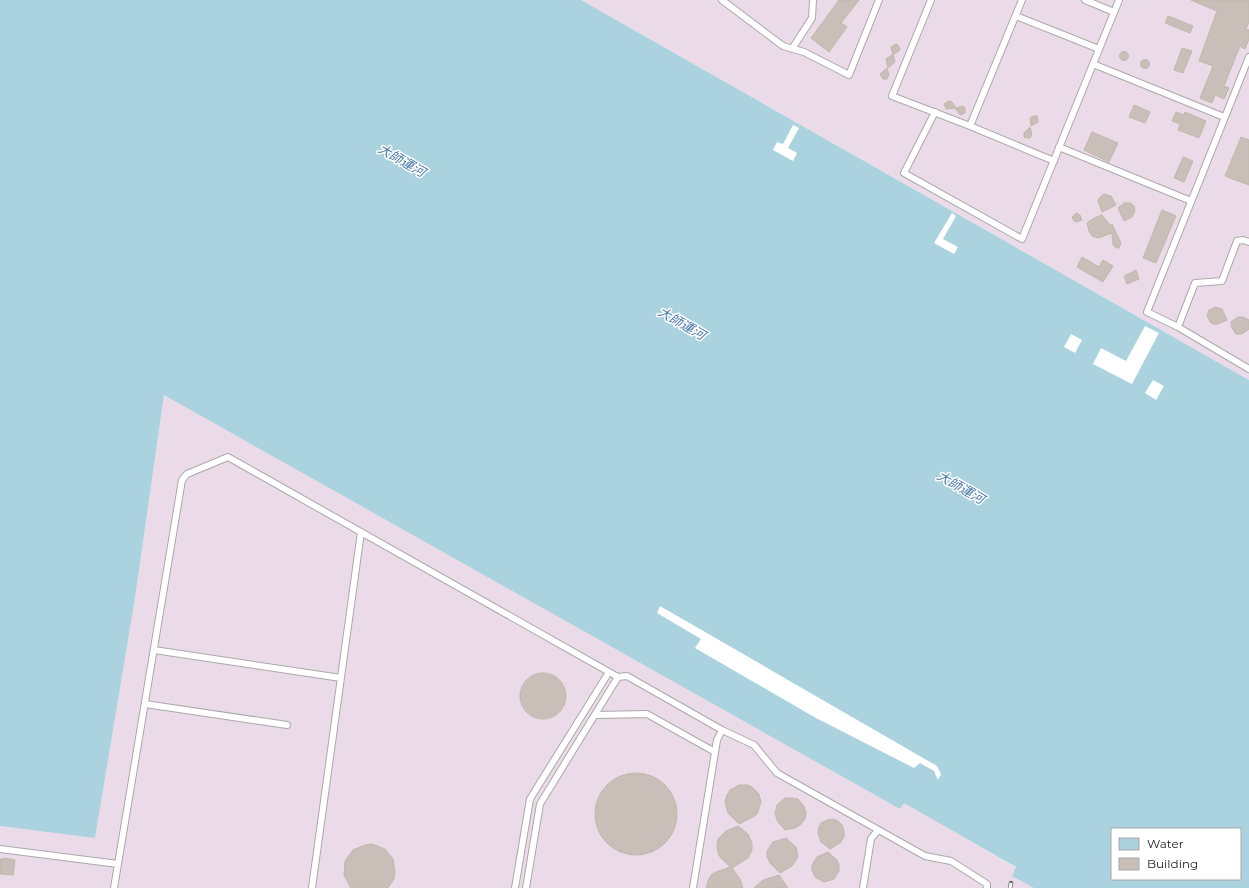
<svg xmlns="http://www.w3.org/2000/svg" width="1249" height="888" font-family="Montserrat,'Noto Sans JP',sans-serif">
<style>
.industrial{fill:#ebdbe8}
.water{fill:#aad3df;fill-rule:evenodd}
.pier{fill:#fff}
.building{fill:#c7bfb8;stroke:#c4b6ab}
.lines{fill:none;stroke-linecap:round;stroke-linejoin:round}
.service-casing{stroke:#a9a9a9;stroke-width:8}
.service{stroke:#fff;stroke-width:6}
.rail-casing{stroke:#707070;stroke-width:4.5}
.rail{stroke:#fff;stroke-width:3;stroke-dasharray:9;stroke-linecap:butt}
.labels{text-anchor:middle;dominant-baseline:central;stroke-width:3;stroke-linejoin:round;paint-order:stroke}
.water-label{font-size:13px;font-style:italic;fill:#4a7aab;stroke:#fff}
</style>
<rect width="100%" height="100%" fill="#f2efe9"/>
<path class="industrial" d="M581 0H1249V380L787 117Z
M164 394 900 809 904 802 1016 868 1012 876 1034 888H0V826L95 837 135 598Z"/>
<path class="water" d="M0 0H581L1249 380V888H1034L1012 876 1016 867 904 803 900 809 164 395 135 598 95 838 0 826ZM1112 829H1240V879H1112Z"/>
<path class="pier" d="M793 125 799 128 788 148 797 153 793 161 773 150 777 142 783 144Z
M952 213 956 216 943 239 958 247 954 254 934 243Z
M1145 326 1159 333 1132 384 1093 364 1101 348 1126 361Z
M1071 334 1082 340 1075 353 1064 347Z
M1153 380 1164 386 1156 400 1145 393Z
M660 606 937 766 941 774 938 780 934 771 920 763 914 768 816 718 695 648 701 639 657 613Z"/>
<path class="building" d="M839 0H859L841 23 847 27 829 52 811 38Z
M1191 0H1249V22L1246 29 1249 30V39L1245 49 1240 46 1224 86 1229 88 1224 99 1215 95 1212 103 1200 98 1213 66 1199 61 1217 11Z
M1168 16 1193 26 1190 33 1165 23Z
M896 44 898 45 900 49 898 52 893 54 895 62 888 68 886 59 893 54 891 47Z
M1182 48 1192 51 1183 73 1174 70Z
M1119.5 56a4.5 4.5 0 1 1 9 0a4.5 4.5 0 1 1-9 0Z
M1140.5 64a4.5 4.5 0 1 1 9 0a4.5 4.5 0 1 1-9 0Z
M887 68 889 75 887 79H883L880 74Z
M949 101 952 102 956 108 963 106 965 108V113L960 115 955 108 946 109 944 104Z
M1134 105 1150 112 1145 123 1129 117Z
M1176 112 1184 115 1185 112 1206 121 1199 138 1178 130 1180 124 1172 121Z
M1033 116H1037L1038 120V122L1031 126 1030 118Z
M1030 127 1032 135 1030 138H1027L1024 137V133Z
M1092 132 1118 143 1109 162 1084 150Z
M1241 137 1249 140V185L1225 176Z
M1183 157 1193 161 1184 182 1174 178Z
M1104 194 1111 196 1116 205 1102 212 1098 201 1099 198Z
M1124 203H1131L1134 206 1135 210 1132 217 1124 221 1118 208Z
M1162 210 1176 216 1156 263 1143 258Z
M1076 213 1080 215 1082 220 1076 222 1074 221 1072 217Z
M1102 215 1111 226 1112 224 1121 243 1119 248H1116L1113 245 1112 233 1098 238 1092 236 1089 231 1087 223 1094 218Z
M1082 257 1099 267 1103 260 1113 266 1103 282 1077 267Z
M1136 270 1139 279 1127 284 1124 276Z
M1215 307 1222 309 1227 320 1218 324H1213L1210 322 1207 316 1209 310Z
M1238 317H1243L1249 320V329L1242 334H1236L1232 328 1231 322Z
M520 696a23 23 0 1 1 46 0a23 23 0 1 1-46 0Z
M595 814a41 41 0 1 1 82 0a41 41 0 1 1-82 0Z
M739 785H747L752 787 759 794 761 802 757 814 753 817 739 824 728 813 725 802 727 795 730 790Z
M785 798H793L798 799 804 806 806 813 805 819 800 825 795 828 785 830 778 822 775 814 777 805Z
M833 819 838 821 842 825 844 830V837L840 843 830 849 821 842 818 833 819 827 821 823 827 820Z
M738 826 748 834 752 843V850L748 858 732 868 740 879 743 888H706L708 881 711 875 716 872 730 867 720 857 718 852 717 846 718 839 726 831Z
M786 838 796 847 798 857 792 866 780 873 770 863 767 857V851L773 842Z
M372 844 385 849 393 859 395 872 394 879 388 888H351L344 875 345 861 353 850 365 845Z
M828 852 837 860 839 865V871L834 879 824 882 815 877 812 870V865L817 857Z
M4 858 15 860 13 875 0 874V859H4Z
M779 875 788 888H754L763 880Z"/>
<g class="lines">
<g class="service-casing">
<path id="service" d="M722 0 783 46 804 52 849 75 879 0
M931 0 892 96 970 126 1054 161
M1085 0 1114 12
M1016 16 1099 49
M792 49 812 18 813 0
M1249 57 1147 312 1178 327 1249 369
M1093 64 1224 117
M935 112 904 173 1022 239 1119 0
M970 126 1022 0
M1059 147 1191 201
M1178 327 1195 283 1222 281 1237 241 1243 240 1249 242
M154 650 341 678
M609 672 618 677 627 676 722 730 754 745 777 773 925 856 951 861 987 884V888
M145 704 287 725
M595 715 647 714 715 752
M0 849 118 864
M114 888 182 480 187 474 228 457 609 672 530 799 515 888
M312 888 361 532
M526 888 540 804 618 677
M693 888 717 740 722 730
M863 888 871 839 878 830"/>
</g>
<use href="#service" class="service"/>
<g class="rail-casing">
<path id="rail" d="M1010 888 1011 883"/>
</g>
<use href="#rail" class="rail"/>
</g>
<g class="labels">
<g class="water-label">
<text transform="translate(402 160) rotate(30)">大師運河</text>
<text transform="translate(682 323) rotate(30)">大師運河</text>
<text transform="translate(961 487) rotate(30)">大師運河</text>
</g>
</g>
<rect x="1111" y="828" width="130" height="52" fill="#ffffff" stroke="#a7a7a7"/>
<rect x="1119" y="838" width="20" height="12" fill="#aad3df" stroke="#a7a7a7"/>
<text x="1147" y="848" font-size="12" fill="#222222">Water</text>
<rect x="1119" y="858" width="20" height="12" fill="#c7bfb8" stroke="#a7a7a7"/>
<text x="1147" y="868" font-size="12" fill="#222222">Building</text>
</svg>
